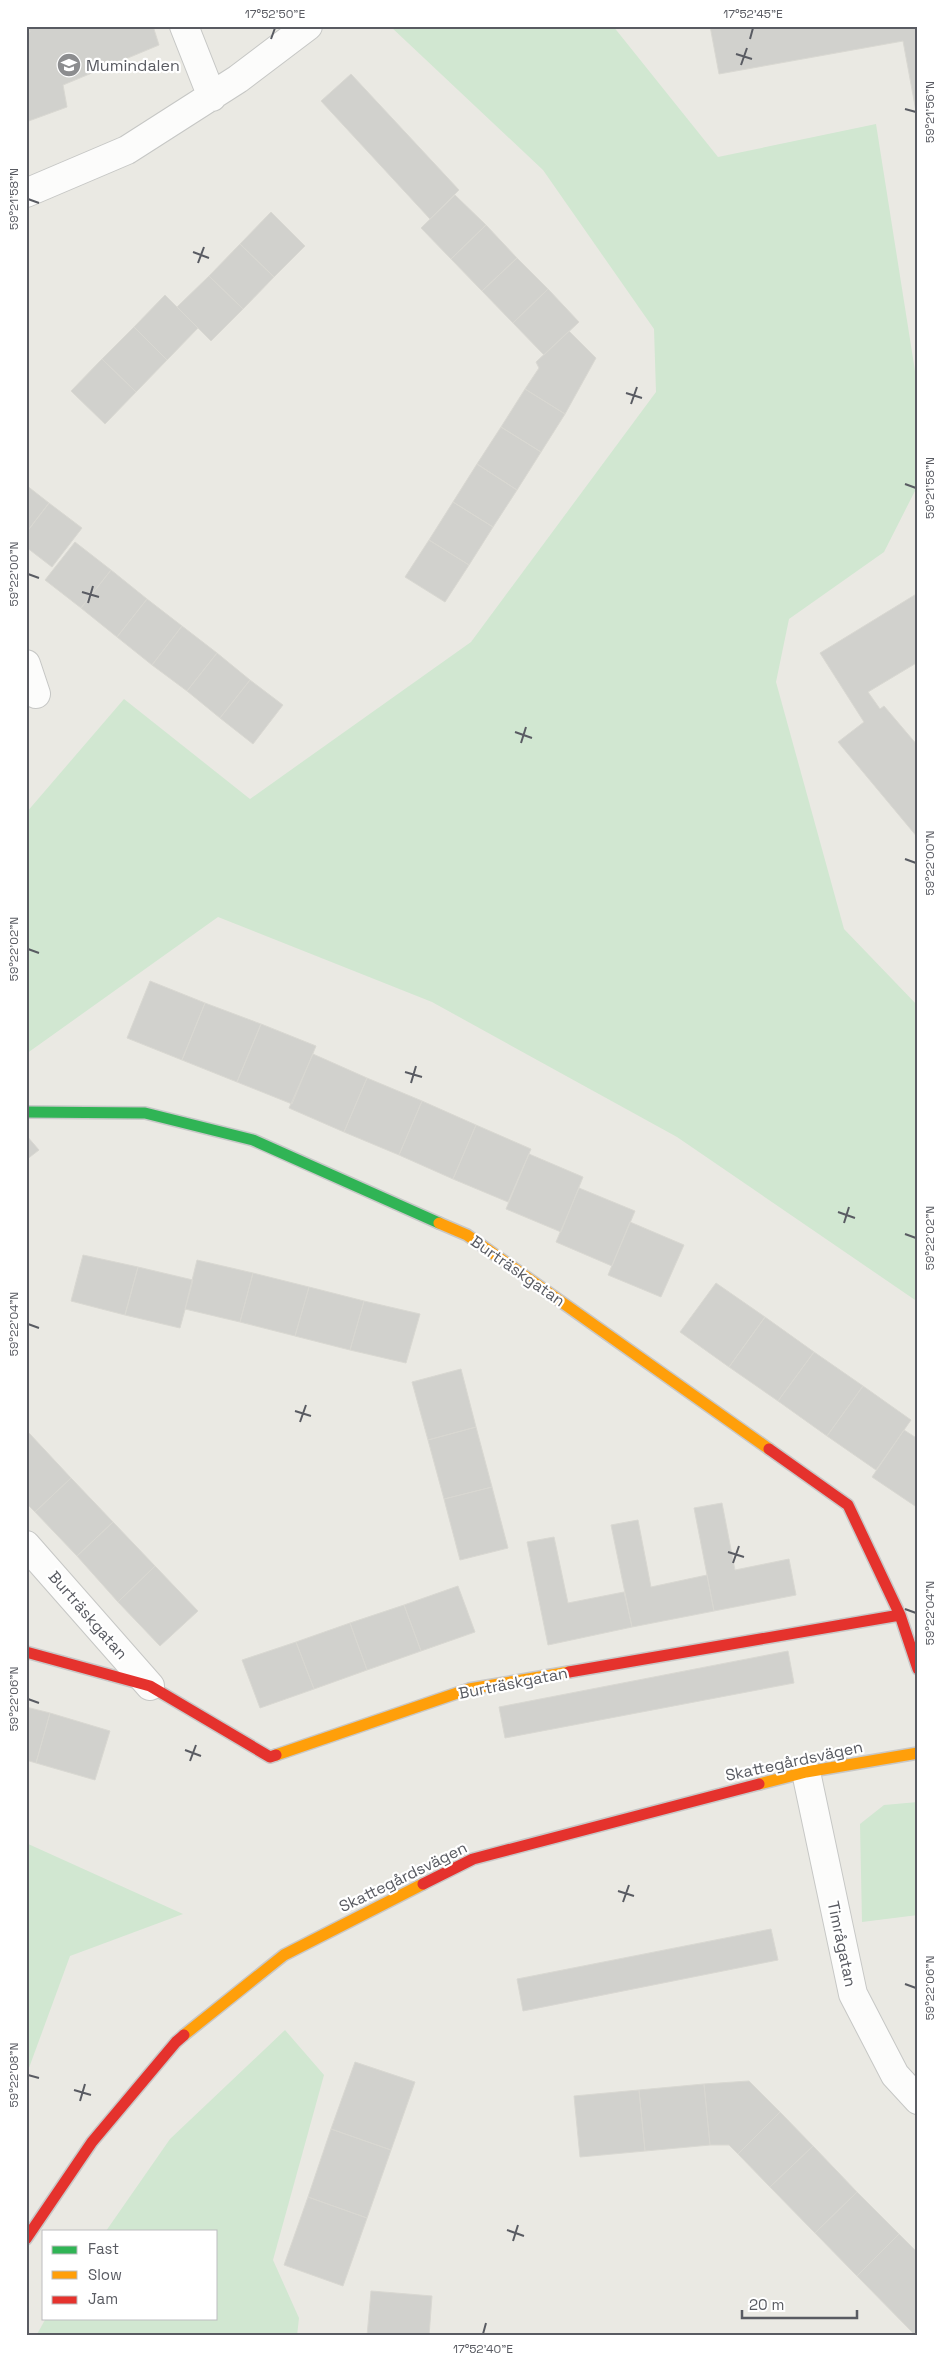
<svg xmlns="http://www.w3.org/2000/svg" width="944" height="2362" font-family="'Space Grotesk',sans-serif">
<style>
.green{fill:#d1e7d1}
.building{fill:#d1d1cd;stroke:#d9d8d2}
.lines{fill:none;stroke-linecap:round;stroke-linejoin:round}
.street-casing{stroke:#c6c7c5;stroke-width:30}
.fast-casing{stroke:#c8c8c8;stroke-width:14}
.slow-casing{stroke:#c8c8c8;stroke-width:14}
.jam-casing{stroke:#c8c8c8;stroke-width:14}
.street{stroke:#fcfcfb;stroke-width:28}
.fast{stroke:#30b455;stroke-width:11}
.slow{stroke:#ff9f0a;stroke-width:11}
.jam{stroke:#e5322d;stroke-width:11}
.ticks{fill:none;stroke:#595b62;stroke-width:2}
.labels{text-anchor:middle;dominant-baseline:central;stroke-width:4.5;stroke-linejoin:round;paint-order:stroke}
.poi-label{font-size:16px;fill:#595b62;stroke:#fff;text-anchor:start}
.street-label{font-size:16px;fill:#595b62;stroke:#fff}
.neatline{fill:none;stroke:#595b62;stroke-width:2}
.ticks-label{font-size:12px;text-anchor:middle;fill:#595b62}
</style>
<rect width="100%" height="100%" fill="#eae9e3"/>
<path class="green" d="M390 26H613L718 157 876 124 918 390V485L884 552 789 619 776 682 844 929 918 1006V1302L677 1137 432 1002 218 917 26 1054V813L124 699 250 799 471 642 656 392 654 329 543 170Z
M918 1802V1915L862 1922 860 1824 884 1805Z
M26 1843 183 1914 70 1956 26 2076Z
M285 2030 324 2075 273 2260 299 2318 297 2336H36L46 2318H216V2231H106L170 2139Z"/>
<path class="building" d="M28 26H153L159 45 63 85 67 107 26 122V33L30 32Z
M710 26H918V122L903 41 719 74Z
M351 74 459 190 430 219 321 101Z
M455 195 486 225 451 259 421 228Z
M271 212 305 246 274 277 240 244Z
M486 225 517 258 482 291 451 259Z
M240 244 274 277 243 309 209 276Z
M517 258 548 289 513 323 482 291Z
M209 276 243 309 211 341 177 307Z
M548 289 579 322 544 355 513 323Z
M165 295 198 328 167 360 134 327Z
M134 327 167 360 136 392 102 359Z
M569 331 596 358 565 414 525 389 539 368 536 362Z
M102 359 136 392 105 424 71 391Z
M525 389 565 414 541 452 501 427Z
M501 427 541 452 517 490 477 464Z
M477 464 517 490 493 527 453 502Z
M26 485 49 503 26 533Z
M453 502 493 527 469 565 429 540Z
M49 503 82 528 52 567 26 547V533Z
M429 540 469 565 445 602 405 577Z
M75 542 111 570 81 608 45 580Z
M111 570 147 599 117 637 81 608Z
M918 593V662L868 692 880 709 884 706 918 746V838L838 742 864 722 820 653Z
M147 599 182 626 152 665 117 637Z
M182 626 217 653 187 691 152 665Z
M217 653 250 680 220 718 187 691Z
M250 680 283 705 253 744 220 718Z
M150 981 205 1003 182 1060 127 1038Z
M205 1003 261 1024 237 1082 182 1060Z
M261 1024 316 1046 292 1104 237 1082Z
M313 1054 367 1078 344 1132 289 1108Z
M367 1078 422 1101 399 1155 344 1132Z
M422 1101 476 1125 453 1179 399 1155Z
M476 1125 531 1149 508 1202 453 1179Z
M26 1135 39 1150 26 1160Z
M529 1154 583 1177 561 1232 506 1209Z
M579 1188 635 1211 612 1266 556 1242Z
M630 1222 684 1245 661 1297 608 1275Z
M83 1255 138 1267 125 1315 71 1301Z
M197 1260 253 1273 240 1322 185 1309Z
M138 1267 193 1280 180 1328 125 1315Z
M253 1273 309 1287 295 1336 240 1322Z
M716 1283 765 1317 729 1367 680 1332Z
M309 1287 364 1301 350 1350 295 1336Z
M364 1301 420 1314 406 1363 350 1350Z
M765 1317 814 1352 778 1401 729 1367Z
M814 1352 863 1386 827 1436 778 1401Z
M461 1369 476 1427 428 1440 412 1382Z
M863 1386 911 1420 876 1470 827 1436Z
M476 1427 492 1487 444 1499 428 1440Z
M904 1430 918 1439V1508L872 1477Z
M29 1433 71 1478 35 1512 26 1503V1436Z
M71 1478 113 1522 77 1556 35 1512Z
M492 1487 508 1548 460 1560 444 1499Z
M722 1503 735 1570 789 1559 796 1595 714 1611 694 1508Z
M638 1520 651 1587 707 1575 714 1611 632 1627 611 1525Z
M113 1522 155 1566 118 1602 77 1556Z
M554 1537 568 1603 624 1592 632 1627 548 1645 527 1542Z
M155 1566 198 1611 160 1646 118 1602Z
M458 1586 475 1632 421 1651 404 1605Z
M404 1605 421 1651 367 1670 350 1623Z
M350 1623 367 1670 314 1689 296 1642Z
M296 1642 314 1689 260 1708 242 1660Z
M788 1651 794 1683 505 1738 499 1707Z
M26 1707 50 1713 36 1763 26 1760Z
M50 1713 110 1731 95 1780 36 1763Z
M771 1929 778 1960 523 2011 517 1979Z
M355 2062 415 2082 391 2150 331 2129Z
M749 2081 780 2112 738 2154 729 2145H710L704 2084Z
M704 2084 710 2145 645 2151 639 2090Z
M639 2090 645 2151 580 2157 574 2096Z
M780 2112 813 2146 770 2187 738 2154Z
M331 2129 391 2150 367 2218 308 2197Z
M813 2146 857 2192 815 2233 770 2187Z
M857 2192 899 2234 857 2276 815 2233Z
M308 2197 367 2218 343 2286 284 2265Z
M899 2234 918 2253V2330L914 2334 857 2276Z
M371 2291 432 2296 429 2336H367Z"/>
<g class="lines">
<g class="street-casing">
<path id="street" d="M184 26 212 97
M26 193 127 150 238 79 308 26
M26 664 36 694
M26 1545 150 1686
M806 1772 853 1994 895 2075 918 2100"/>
</g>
<g class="fast-casing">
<path id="fast" d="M26 1112 145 1113 253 1140 439 1223"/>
</g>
<g class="slow-casing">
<path id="slow" d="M439 1223 467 1235 769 1449
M276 1755 469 1689 569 1672
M759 1784 806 1772 918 1753
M184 2035 284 1955 423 1884"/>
</g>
<g class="jam-casing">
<path id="jam" d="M769 1449 848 1505 900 1615 918 1669
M26 1652 150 1686 270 1757 276 1755
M569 1672 900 1615
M423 1884 473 1859 759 1784
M26 2239 92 2142 176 2042 184 2035"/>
</g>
<use href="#street" class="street"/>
<use href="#fast" class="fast"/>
<use href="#slow" class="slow"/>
<use href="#jam" class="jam"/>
</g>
<path class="ticks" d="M271 39 275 28M750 39 753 28M736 54 752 59M741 65 747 48M905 109 916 112M28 199 39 203M193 252 209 258M198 263 204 247M626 393 642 398M631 404 637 387M905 484 916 488M28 574 39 578M82 592 99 597M88 603 93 586M515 732 532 738M521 743 526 727M905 859 916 863M28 949 39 953M405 1072 422 1077M411 1083 416 1066M838 1212 855 1218M844 1223 849 1207M905 1234 916 1238M28 1324 39 1328M295 1411 311 1416M300 1422 306 1405M728 1552 744 1557M733 1563 739 1546M905 1609 916 1613M28 1699 39 1703M185 1750 201 1756M190 1761 196 1745M618 1891 634 1896M623 1902 629 1885M905 1984 916 1988M28 2075 39 2078M74 2090 91 2095M80 2101 85 2084M507 2230 524 2236M513 2241 518 2225M483 2334 486 2323"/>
<defs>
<g id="school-disc" transform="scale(1.25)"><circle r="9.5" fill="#8c8d8f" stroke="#fff"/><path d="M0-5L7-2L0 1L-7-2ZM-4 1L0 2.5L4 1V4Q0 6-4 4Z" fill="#fff"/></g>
</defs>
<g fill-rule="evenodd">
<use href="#school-disc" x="69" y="65"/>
</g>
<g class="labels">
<g class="poi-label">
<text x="86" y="65">Mumindalen</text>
</g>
<g class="street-label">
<text transform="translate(518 1271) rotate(35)">Burträskgatan</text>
<text transform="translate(88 1615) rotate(49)">Burträskgatan</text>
<text transform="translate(513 1683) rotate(-11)">Burträskgatan</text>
<text transform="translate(794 1761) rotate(-12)">Skattegårdsvägen</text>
<text transform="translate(403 1877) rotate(-26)">Skattegårdsvägen</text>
<text transform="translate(842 1944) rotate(78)">Timrågatan</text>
</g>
</g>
<rect width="944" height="2362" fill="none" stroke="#ffffff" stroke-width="55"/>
<rect x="42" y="2230" width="175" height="90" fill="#ffffff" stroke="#bdbdc0"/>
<rect x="52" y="2246" width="25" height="8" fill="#30b455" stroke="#bdbdc0"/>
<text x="88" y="2254" font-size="15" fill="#595b62">Fast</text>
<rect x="52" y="2271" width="25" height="8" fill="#ff9f0a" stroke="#bdbdc0"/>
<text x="88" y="2280" font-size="15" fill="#595b62">Slow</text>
<rect x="52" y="2296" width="25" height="8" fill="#e5322d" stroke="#bdbdc0"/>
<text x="88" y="2304" font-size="15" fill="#595b62">Jam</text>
<path d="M742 2310v8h115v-8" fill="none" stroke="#595b62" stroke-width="2.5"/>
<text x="749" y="2310" font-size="15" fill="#595b62" stroke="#ffffff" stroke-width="4" paint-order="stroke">20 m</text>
<rect x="28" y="28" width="888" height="2306" class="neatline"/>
<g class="ticks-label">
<text x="275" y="18">17°52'50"E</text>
<text x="753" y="18">17°52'45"E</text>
<text transform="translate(930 112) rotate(-90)" y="4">59°21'56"N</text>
<text transform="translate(14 199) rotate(-90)" y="4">59°21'58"N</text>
<text transform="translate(930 488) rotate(-90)" y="4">59°21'58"N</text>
<text transform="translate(14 574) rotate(-90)" y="4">59°22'00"N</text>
<text transform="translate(930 863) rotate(-90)" y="4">59°22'00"N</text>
<text transform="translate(14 949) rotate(-90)" y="4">59°22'02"N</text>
<text transform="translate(930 1238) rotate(-90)" y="4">59°22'02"N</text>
<text transform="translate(14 1324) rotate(-90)" y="4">59°22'04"N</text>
<text transform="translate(930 1613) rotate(-90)" y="4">59°22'04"N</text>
<text transform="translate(14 1699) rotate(-90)" y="4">59°22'06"N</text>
<text transform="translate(930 1988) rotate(-90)" y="4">59°22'06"N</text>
<text transform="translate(14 2075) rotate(-90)" y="4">59°22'08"N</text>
<text x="483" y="2353">17°52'40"E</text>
</g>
</svg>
